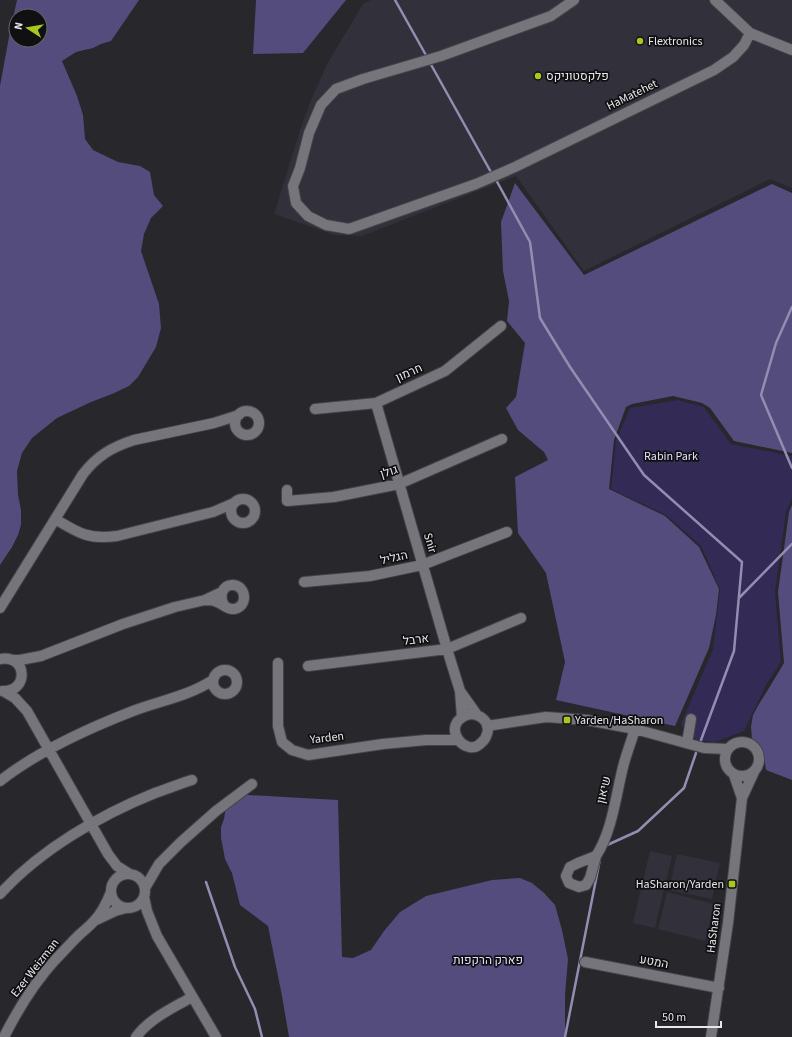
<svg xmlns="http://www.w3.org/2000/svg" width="792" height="1037" font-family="'Source Sans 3',Heebo,sans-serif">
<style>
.built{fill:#31303b}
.green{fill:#332a55}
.forest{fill:#544c7c;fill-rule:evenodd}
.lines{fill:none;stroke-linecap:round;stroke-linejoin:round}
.stream{stroke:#928db1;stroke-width:2.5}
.street-casing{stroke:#444448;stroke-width:12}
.street{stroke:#76757b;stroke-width:10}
.poi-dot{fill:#a7c81f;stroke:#101012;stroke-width:1.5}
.labels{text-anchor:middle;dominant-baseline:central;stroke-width:3.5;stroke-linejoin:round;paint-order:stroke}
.poi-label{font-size:12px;fill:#e8e8eb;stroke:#101012;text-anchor:start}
.street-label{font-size:12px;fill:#e8e8eb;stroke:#101012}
.park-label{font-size:12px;fill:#e1defe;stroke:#101012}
</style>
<rect width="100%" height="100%" fill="#27272c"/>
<path class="built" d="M371 0H792V188L770 179 584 271 516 176 362 236 334 235 274 214 301 127 311 100 327 64 363 4Z
M650 851 672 856 655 928 633 923Z
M677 854 720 863 712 899 669 890Z
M667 892 714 904 705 941 658 929Z"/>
<path class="green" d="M678 400 704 407 731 444 792 456V498L786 512 775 592 781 662 766 685 744 731 715 742 697 740 681 724 713 649 720 589 701 546 666 515 611 489 616 440 630 408Z"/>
<path class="forest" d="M17 0H139L111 41 101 44 93 48 76 52 62 61 77 96 83 115 85 139 93 150 118 162 140 166 150 172 154 195 163 206 151 218 144 234 141 251 159 304 161 328 156 347 138 377 129 386 112 394 91 402 57 418 32 438 22 453 17 471 18 495 21 510V525L18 535 12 547 0 565V86L9 37ZM16 16H40V40H16Z
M256 0H346L303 53 253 54Z
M515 183 584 275 772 184 792 193V453L734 441 710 408 702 403 673 396 632 404 626 407 614 440 609 489 665 516 699 547 719 589 716 615 709 648 675 726 556 700 565 662 546 573 518 533 515 477 548 460 544 452 518 430 506 408 516 397 525 343 507 321 509 301 503 271 501 222Z
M792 505V780L766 770C764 757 764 745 752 739L751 727 753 715 759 704 769 688 784 663 778 592 789 512Z
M231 794 338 800 342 957 353 958 371 950 384 931 400 912 426 896 492 880 520 878 532 883 544 893 555 905 562 930 568 959 565 995V1037H289L282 996 268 926 240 905 232 873 225 859 221 838V827L224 819 226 807Z"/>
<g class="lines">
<path class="stream" d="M395 0 427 57
M429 61 492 174
M495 178 530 242 540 318 570 367 644 475 742 562 734 651 701 740
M792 307 776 343 761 395 792 468
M739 598 792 544
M605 846 638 831 684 788 696 753
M206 882 235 967 255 1009 262 1037
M565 1037 600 859"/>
<g class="street-casing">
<path id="street" d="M574 0 551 16 441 56 363 79 336 89 321 105 309 133 300 168 293 186 296 203 308 216 326 225 349 229 476 184 515 167 714 70 733 57 744 45 750 33
M715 0 750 33 792 50
M376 403 447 649 460 691 462 717
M315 409 376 403 445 371 501 326
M235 423a12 12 0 1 1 24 0a12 12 0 1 1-24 0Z
M287 490V501L334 497 399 484 502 439
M231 511a12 12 0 1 1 24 0a12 12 0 1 1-24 0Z
M55 519C78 533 89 540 117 536L213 512 234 503
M304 582 370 576 422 565 507 532
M205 600C209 600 213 600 217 602 223 604 228 610 234 609 248 607 247 586 233 585 222 584 219 597 224 605
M0 608 83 474C97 456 112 447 134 440L214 423 239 415
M0 659C28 654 29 693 2 691
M12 660H20L41 656 123 624 175 607 205 600 222 592
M278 663V726L282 742 292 750 308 755 383 744 426 740H458
M308 666 447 649 521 618
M213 682a12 12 0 1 1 24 0a12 12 0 1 1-24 0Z
M3 691 15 698 27 711 108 854 117 866 128 873
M460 691 477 715
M470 714C480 714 491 722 487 734 486 737 485 740 482 742 466 761 437 723 470 714Z
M487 726 546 717 587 720 635 729 704 748 728 749
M725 759a17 17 0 1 1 34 0a17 17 0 1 1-34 0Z
M687 743 691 719
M734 775 742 798
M0 781C37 752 89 728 133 711 159 701 189 696 213 680
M596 856C612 832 616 795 623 767 626 755 631 742 635 729
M596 856 590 878 586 885 579 887 569 883 566 876 570 867 578 863Z
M111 891a17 17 0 1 1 34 0a17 17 0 1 1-34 0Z
M145 888 159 864 181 842 216 811 252 784
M0 894C40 850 100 815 155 793 167 789 179 784 192 780
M144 897 147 911 157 936 216 1037
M96 920 115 911 126 908
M585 962 719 988
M4 1037C17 1011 36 981 55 960 62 953 69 945 76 938 82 932 89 927 94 921 102 913 107 902 111 892
M136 1037C150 1018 173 1008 192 997
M711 1037 728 923 742 798 754 772"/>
</g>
<use href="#street" class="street"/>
</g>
<g class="poi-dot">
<circle cx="640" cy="41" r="4"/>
<circle cx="538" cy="76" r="4"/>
<rect x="563" y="716" width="8" height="8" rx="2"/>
<rect x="728" y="880" width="8" height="8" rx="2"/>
</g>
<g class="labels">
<g class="poi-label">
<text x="648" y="41">Flextronics</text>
<text x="546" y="76">פלקסטוניקס</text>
<text x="575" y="720">Yarden/HaSharon</text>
<text x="724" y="884" text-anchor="end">HaSharon/Yarden</text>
</g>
<g class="street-label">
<text transform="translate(632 95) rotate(-26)">HaMatehet</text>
<text transform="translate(409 373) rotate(-24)">חרמון</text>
<text transform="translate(389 472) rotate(-17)">גולן</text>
<text transform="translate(430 543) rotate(74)">Snir</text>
<text transform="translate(394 558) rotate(-13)">הגליל</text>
<text transform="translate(416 640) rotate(-7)">ארבל</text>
<text transform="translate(327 738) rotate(-7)">Yarden</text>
<text transform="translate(604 790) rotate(-77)">שיאון</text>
<text transform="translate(714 928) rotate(-83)">HaSharon</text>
<text transform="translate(654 962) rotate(11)">המטע</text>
<text transform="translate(35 968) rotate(-52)">Ezer Weizman</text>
</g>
<g class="park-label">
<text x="671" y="456">Rabin Park</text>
<text x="488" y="960">פארק הרקפות</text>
</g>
</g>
<g transform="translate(28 28) rotate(282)"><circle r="19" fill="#101012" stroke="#666669"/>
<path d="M0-3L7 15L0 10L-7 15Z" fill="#a7c81f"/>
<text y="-6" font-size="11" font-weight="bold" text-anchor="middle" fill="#e8e8eb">N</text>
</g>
<path d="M656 1021v6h65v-6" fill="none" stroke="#e8e8eb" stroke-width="2"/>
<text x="662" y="1021" font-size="12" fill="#e8e8eb" stroke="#101012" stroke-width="3" paint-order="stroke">50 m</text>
</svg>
